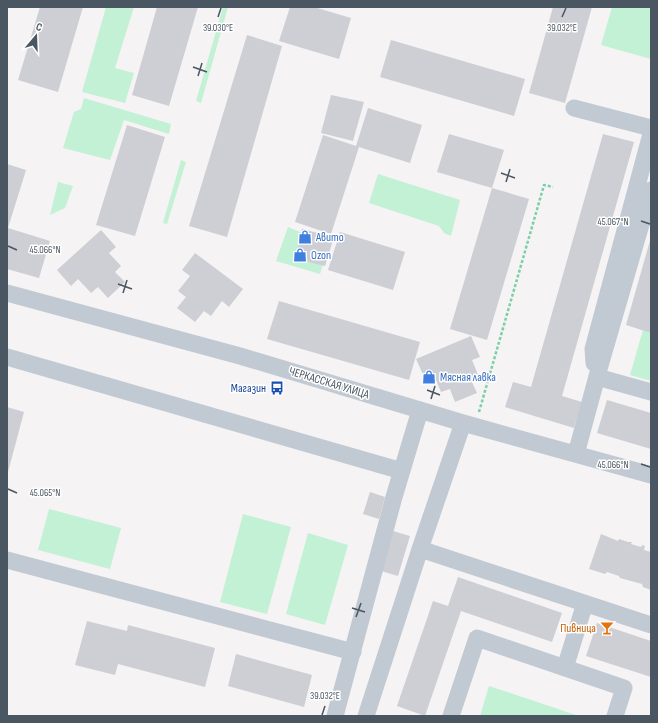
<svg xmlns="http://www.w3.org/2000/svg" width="658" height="723" font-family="'Sofia Sans Condensed',sans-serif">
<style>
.green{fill:#c3f1d5}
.building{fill:#cdcfd5}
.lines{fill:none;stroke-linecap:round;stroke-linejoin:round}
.path{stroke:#7ad0a6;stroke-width:2.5;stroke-dasharray:3 2;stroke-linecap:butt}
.minor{stroke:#c1cad2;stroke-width:17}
.ticks{fill:none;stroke:#4a5661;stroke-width:1.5}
.labels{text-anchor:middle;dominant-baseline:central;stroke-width:3;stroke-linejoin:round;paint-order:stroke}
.shop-label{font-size:12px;fill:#366cbe;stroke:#fff;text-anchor:start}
.street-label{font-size:12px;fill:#4a5661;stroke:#fff}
.transit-label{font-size:12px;fill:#164399;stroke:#fff;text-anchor:end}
.food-label{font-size:12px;fill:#c56008;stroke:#fff;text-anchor:end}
.ticks-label{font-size:10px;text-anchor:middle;fill:#4a5661;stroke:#fff;stroke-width:3;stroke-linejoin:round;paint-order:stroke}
</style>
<rect width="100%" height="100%" fill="#f5f3f3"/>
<path class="green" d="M106 7H134L115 68 134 73 125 103 82 92Z
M223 7H228L201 103 196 101Z
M612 7H651V59L601 45Z
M84 98 171 124 169 134 124 120 110 160 63 148 74 112 81 109Z
M181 160 186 162 167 224 163 223Z
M378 174 460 200 451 236 444 233 439 226 369 203Z
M58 182 73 186 65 208 50 215Z
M288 227 329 244 320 274 276 261Z
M643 330 651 333V381L630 375Z
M49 509 121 528 110 569 38 550Z
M243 514 291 527 267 614 220 602Z
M308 533 348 545 325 625 286 614Z
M489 686 579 716H480Z"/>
<path class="building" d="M40 7H83L58 92 18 80Z
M157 7H198L169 106 132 95Z
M290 7H314L351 18 339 59 279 41Z
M553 7H592L565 103 529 93Z
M247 35 282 46 227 237 189 226Z
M391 40 525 79 514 116 380 77Z
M331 95 364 102 353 141 321 133Z
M368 108 422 125 410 163 359 147 331 234 295 222 323 135 356 146Z
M127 125 165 137 135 236 96 225Z
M449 134 504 150 492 188 437 172Z
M603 134 634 142 562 396 582 402 574 428 505 407 513 382 531 387Z
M7 164 26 170 8 228 50 241 39 278 7 269Z
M492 188 529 199 487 340 450 329Z
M302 229 334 237 325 266 296 259Z
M101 230 116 247 109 253 121 266 115 272 125 282 108 298 98 287 91 293 78 279 71 286 57 270Z
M340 232 405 252 393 290 328 270Z
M651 237V333L626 325Z
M195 253 243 289 229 307 222 301 211 316 204 311 195 322 177 308 186 297 178 291 190 276 182 270Z
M279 301 420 342 409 380 267 339Z
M471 336 480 357 472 360 479 377 471 380 477 393 455 402 450 389 441 392 434 375 425 379 416 359Z
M607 400 651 413V449L597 433Z
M7 407 24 412 7 476Z
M370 492 385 497 379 519 363 514Z
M393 531 410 536 398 576 381 571Z
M601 534 618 541 619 539 628 542H632L631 544 641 547 642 545 645 546 644 550 651 552V590L643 587 642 584 620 578 619 576 607 572 605 574 589 569Z
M458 577 562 613 552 642 461 611 425 716 397 706 433 601 448 606Z
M87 621 127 631 128 625 215 648 205 687 118 664 115 675 75 665Z
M597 623 651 641V677L586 656Z
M236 654 312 675 304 707 228 686Z"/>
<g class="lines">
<path class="path" d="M479 412 544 185 553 187"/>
<path class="minor" d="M574 108 651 128
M7 293 240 356 463 423 651 475
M7 357 402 471
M594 363 593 349 651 134
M597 377 651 392
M576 454 599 369 651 190
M420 549 651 625
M7 560 353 652
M565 668 585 603
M335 716 394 497 418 417
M366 716 420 549 463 423
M451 716 477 638 624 688 615 716"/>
</g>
<path class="ticks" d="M218 17 221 8M562 17 566 8M193 67 207 72M198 76 202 63M501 173 515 178M506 182 510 169M641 221 650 224M8 246 17 250M118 284 132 289M123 293 127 280M427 390 440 395M431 399 435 386M641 464 650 467M8 489 17 493M352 608 365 612M356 617 361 603M322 715 325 706"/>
<defs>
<g id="shop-bare" transform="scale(1.08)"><path d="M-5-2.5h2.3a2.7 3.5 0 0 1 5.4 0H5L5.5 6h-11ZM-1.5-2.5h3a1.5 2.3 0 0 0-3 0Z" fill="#3f7fe0" stroke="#fff" stroke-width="2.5" paint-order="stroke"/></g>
<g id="bus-bare" transform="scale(1.08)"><path d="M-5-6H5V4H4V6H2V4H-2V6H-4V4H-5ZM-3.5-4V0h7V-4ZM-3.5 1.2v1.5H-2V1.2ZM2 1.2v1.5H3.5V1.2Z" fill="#1a4fb4" stroke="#fff" stroke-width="2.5" paint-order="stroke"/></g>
<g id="bar-bare" transform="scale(1.08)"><path d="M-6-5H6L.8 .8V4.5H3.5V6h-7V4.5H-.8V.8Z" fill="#e8710a" stroke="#fff" stroke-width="2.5" paint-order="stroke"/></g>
</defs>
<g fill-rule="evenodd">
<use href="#shop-bare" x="305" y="237"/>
<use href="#shop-bare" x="300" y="255"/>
<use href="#shop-bare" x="429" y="377"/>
<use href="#bus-bare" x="277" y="388"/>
<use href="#bar-bare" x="607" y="628"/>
</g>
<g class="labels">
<g class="shop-label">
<text x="316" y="237">Авито</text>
<text x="311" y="255">Ozon</text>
<text x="440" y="377">Мясная лавка</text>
</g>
<g class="street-label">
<text transform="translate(329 383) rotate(17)">ЧЕРКАССКАЯ УЛИЦА</text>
</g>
<g class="transit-label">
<text x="266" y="388">Магазин</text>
</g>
<g class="food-label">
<text x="596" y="628">Пивница</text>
</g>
</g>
<g class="ticks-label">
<text x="562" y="31">39.032°E</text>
<text x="218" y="31">39.030°E</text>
<text x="613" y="225">45.067°N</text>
<text x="45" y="253">45.066°N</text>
<text x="613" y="468">45.066°N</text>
<text x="45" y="496">45.065°N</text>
<text x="325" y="699">39.032°E</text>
</g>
<rect width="658" height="723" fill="none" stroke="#4a5661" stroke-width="16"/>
<g transform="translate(36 36) rotate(19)" stroke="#ffffff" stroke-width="3" paint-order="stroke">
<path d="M0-3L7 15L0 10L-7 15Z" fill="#4a5661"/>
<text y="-6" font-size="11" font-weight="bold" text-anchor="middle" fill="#4a5661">С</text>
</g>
</svg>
